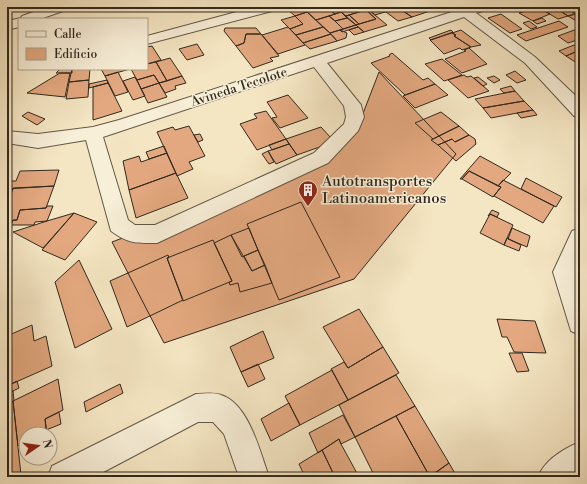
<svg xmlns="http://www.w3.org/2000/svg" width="587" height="484" font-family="'Libre Bodoni',serif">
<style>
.building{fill:#e3a87f;stroke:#31281e}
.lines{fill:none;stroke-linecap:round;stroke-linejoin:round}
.minor-casing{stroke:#625847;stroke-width:2}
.minor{fill:#f8efd8;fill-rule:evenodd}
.labels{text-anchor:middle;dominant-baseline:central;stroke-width:3;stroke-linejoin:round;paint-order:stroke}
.far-street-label{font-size:13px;fill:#31281e;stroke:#f8efd8}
.poi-label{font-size:15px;fill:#31281e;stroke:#f8efd8;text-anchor:start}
</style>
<rect width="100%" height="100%" fill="#f5e6c3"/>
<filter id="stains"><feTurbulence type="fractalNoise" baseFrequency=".005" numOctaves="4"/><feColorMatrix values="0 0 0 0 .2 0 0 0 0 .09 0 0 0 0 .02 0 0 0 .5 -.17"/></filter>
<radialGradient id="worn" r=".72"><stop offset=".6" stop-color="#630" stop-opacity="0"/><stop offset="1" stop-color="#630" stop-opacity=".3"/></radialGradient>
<path class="building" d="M223 7H244L246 8 231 12Z
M293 7H302L307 12 295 16 287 9Z
M302 7H326L335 14 316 20Z
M326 7H335L341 12 335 14Z
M346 7H365L368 9 346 16 338 9Z
M365 7H398L399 8 375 15Z
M414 7H424L430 11 412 17 403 11Z
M538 7 550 14 533 21 519 13Z
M554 7 568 16 558 19 543 10Z
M554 7H565L576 14 568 16Z
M565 7H580V12L576 14Z
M399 8 403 11 412 17 398 21 386 12Z
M368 9 375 15 387 25 364 32 356 25 376 19 366 10Z
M366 10 376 19 359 24 349 15Z
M307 12 323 27 296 35 290 29 303 24 295 16Z
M341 12 347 18 335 21 329 16Z
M576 13H580V23L568 16Z
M501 14 522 29 510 33 488 18Z
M349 15 359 24 356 25 346 16Z
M295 16 303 24 290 29 281 20Z
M329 16 335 21 343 29 330 33 316 20Z
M347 18 356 25 343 29 335 21Z
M542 18 546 21 537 24 533 21Z
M529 21 537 27 531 29 523 23Z
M559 21 568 27 526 41 517 35Z
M356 25 358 27 342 32 340 30Z
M288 27 305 45 278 54 262 35Z
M323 27 331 34 303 43 296 35Z
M358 27 364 32 354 35 349 30Z
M225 28H256L261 34H246L244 43 236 46 224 31Z
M580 28V39L568 43 558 36Z
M340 30 347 33 346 38 337 41 330 33Z
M451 30 453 32 431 40 429 38Z
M461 30 481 45 471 47 454 36 456 35 452 33Z
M452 33 456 35 454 36 471 47 462 50 460 48 444 54 430 40Z
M246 34H261L279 56 270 58 273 61 253 68 236 46 244 43Z
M331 34 337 41 310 49 303 43Z
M197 44 204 55 187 60 179 49Z
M574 45 580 50 566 56 559 51Z
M152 46 161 60 147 64V47Z
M469 48 487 64 462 73 445 59 466 51 464 50Z
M580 50V65L566 56Z
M392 53 423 80 428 78 435 84 405 95 371 63 390 56 389 55Z
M170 58 182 76 167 81 156 62Z
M442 59 462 75 444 81 425 64Z
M156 62 167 81 159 83 154 75 137 80 131 69H147V64Z
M60 69H72V73H56Z
M72 69H90L89 80 69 82Z
M101 69H130L105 76Z
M515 71 526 80 517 83 506 75Z
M118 72 128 92 115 96 105 76Z
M379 72 456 154 354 279 164 343 112 242 296 172 357 129Z
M60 73H70L65 97 27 93Z
M154 75 159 83 141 89 137 80Z
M464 75 467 77 471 76 489 91 468 98 448 80Z
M182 76 186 83 175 86 176 89 165 93 159 83Z
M494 76 500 80 494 83 487 78Z
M135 77 145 96 133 100 123 81Z
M478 77 487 84 483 86 474 78Z
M89 80 88 97 66 99 69 82Z
M107 80 108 83 89 88V84Z
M108 83 122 111 93 120V87Z
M159 83 167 97 148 103 141 89Z
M435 84 448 95 415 108 403 96Z
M511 86 515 91 504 93 500 89Z
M515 91 524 101 483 108 475 99Z
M288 95 308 118 280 128 272 118 277 117 267 102Z
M524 101 533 110 491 118 483 108Z
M533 110 537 115 521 118 517 113Z
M266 111 286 139 257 150 240 124 257 118 254 114Z
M28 112 45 119 37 125 22 116Z
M441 112 459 126 433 139 415 123Z
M189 126 205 156 189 162 193 169 177 176 157 132 173 127 175 130Z
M459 126 469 135 455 142 452 139 438 145 431 140Z
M321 127 331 138 328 144 297 155 286 139Z
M200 134 203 140 198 142 194 135Z
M469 135 475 139 476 144 456 161 438 145 452 139 455 142Z
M286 139 289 144 272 150 269 145Z
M289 144 297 155 276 164 268 151Z
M164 146 167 153 149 159 146 152Z
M268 151 274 162 269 164 262 154Z
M167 153 176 173 129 190 123 161 139 156 141 162Z
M480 156 511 173 498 186 469 171 462 179H460Z
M59 170 54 186 7 189 10 181H16L20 171Z
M469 171 501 187 493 197 462 179Z
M176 173 188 198 136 218 129 190Z
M526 178 562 197 556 207 521 189Z
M503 180 554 206 543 223 494 196 501 187 498 186Z
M54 186 46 208 20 210 17 220 7 221V200L13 188Z
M7 189H13L8 200H7Z
M301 202 340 277 279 300 247 224Z
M47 206H53L47 221 35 222 34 225H11L13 220H17L20 210 46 208Z
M492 210 499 213 497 217 490 214 488 216Z
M74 213 43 248 13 232 47 221Z
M74 213 97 222 65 260 42 250Z
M490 214 513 225 504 245 480 233Z
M249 228 258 250 242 257 231 235Z
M512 228 530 236 527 247 508 239Z
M231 235 252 271 265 265 272 283 240 292 238 283 230 285 229 282 232 281 214 243Z
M507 238 521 245 519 251 504 245Z
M213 240 232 281 183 301 167 258Z
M258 250 265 265 252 271 244 256Z
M168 255 169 258H167L183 300 127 327 110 281Z
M79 260 112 329 75 348 55 282Z
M359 309 383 347 348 368 323 327Z
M497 319 535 321 546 353 514 352 507 337H502Z
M32 325 34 341 46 336 52 366 7 386V336Z
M263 331 274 358 241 372 230 347Z
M383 347 399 373 348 400 331 369 344 362 348 368Z
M509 353H522L529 371 517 372Z
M258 364 265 379 248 387 241 372Z
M332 370 348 400 300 425 285 396Z
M396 375 415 406 355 437 339 405Z
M58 379 63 410 45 419 47 433 26 434V443L18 446 13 401Z
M17 381 19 388 7 394V386Z
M120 384 123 393 86 412 84 402Z
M13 391 14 401 7 404V394Z
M13 401 21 475 7 477V404Z
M289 403 300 425 271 441 261 419Z
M415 406 449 463 430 477 396 416Z
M59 412 61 424 46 430 45 419Z
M343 415 355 437 341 444 339 439 318 453 309 433Z
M396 416 430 477 433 474 434 477H375L355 437Z
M339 439 341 444 359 477H335L322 450Z
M322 450 335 477H305L299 464Z
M449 463 457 477H434L433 474Z"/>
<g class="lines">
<g class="minor-casing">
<path id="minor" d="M48 7H68L66 10 40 19H19V27L7 30V21L21 18 22 16Z
M255 7H278L276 10 147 44V36Z
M467 7H488L486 10 476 13 535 57 580 100V118L574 116 525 63 464 17 327 63 361 105 364 117 358 131 328 163 157 243C136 243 129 244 111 231L86 140 38 148 7 143V131L38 134 93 127 119 120ZM314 67 344 106 346 117 344 124 314 153 155 225H135L128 220 103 137Z
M580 228V264L577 272 580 283V335L571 331 553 272 572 231Z
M196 394C204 394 213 392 221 395 249 404 260 452 269 477H239L224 434 213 422H198L94 477H48L52 466Z
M580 442V475L578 477H538C545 460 563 449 580 442Z"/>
</g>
<use href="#minor" class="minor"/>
</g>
<defs>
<g id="building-pin" transform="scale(1)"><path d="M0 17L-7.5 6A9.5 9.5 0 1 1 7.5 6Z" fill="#8f2418" stroke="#f8efd8"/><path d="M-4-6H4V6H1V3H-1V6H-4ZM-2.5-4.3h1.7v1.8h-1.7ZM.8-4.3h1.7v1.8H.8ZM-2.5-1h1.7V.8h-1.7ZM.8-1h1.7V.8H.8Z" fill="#fff"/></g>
</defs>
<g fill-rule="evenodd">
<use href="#building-pin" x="308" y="190"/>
</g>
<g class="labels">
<g class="far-street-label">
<text transform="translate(239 87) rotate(-18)">Avineda Tecolote</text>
</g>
<g class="poi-label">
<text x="322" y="181">Autotransportes<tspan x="322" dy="17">Latinoamericanos</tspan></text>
</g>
</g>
<rect width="587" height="484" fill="none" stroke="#f5e6c3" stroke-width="24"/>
<rect x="8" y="8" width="571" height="468" fill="none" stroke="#31281e" stroke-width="2"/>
<rect x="12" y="12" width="563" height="460" fill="none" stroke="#31281e"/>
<rect x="18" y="18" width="130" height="52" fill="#f8efd8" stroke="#a89f8e"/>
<rect x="26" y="31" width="20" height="6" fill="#f8efd8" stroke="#a89f8e"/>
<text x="54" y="38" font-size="12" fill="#31281e">Calle</text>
<rect x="26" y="48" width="20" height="12" fill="#e3a87f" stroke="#a89f8e"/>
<text x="54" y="58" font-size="12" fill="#31281e">Edificio</text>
<g transform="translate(38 446) rotate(77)"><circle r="19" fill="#f8efd8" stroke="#a89f8e"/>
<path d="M0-3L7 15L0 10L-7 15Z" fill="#8f2418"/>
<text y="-6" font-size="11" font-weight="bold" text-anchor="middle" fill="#31281e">N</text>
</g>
<rect width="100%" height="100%" filter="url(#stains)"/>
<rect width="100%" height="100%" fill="url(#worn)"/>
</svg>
